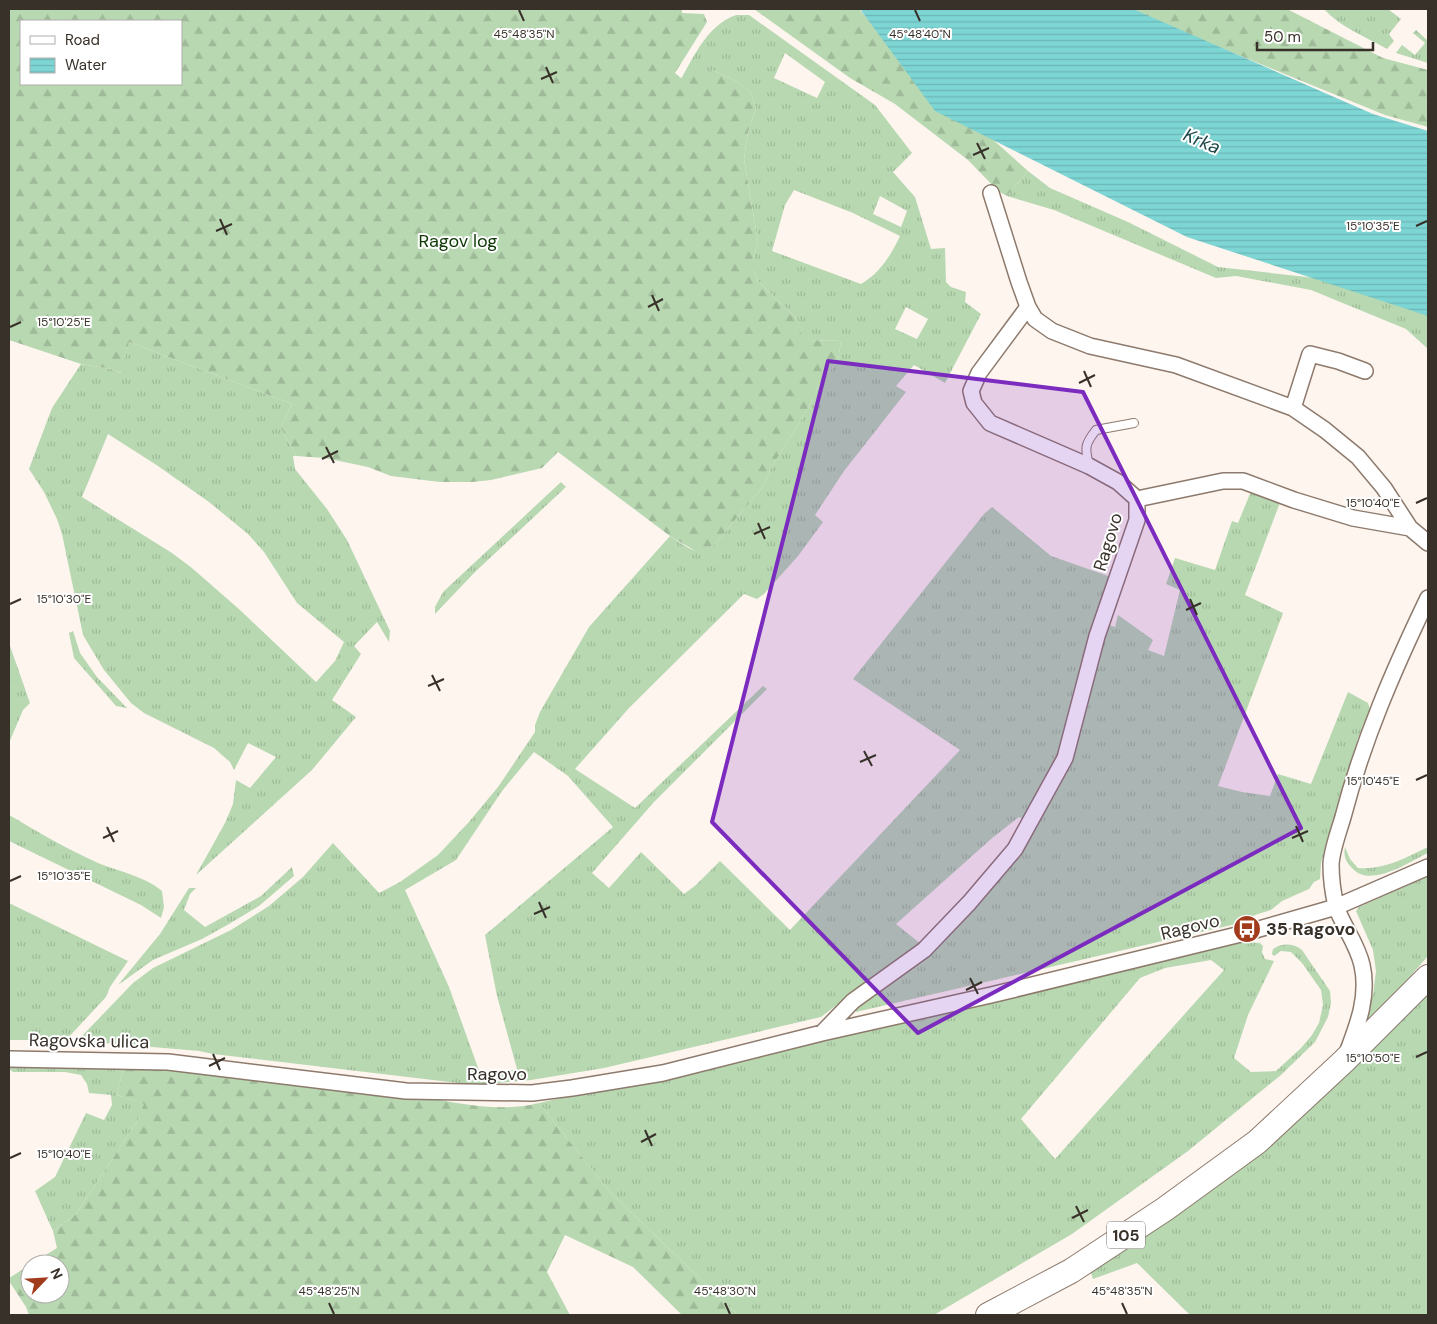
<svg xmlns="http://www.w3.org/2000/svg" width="1437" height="1324" font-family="'DM Sans',sans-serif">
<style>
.grass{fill:url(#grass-tufts);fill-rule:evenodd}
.forest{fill:url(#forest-firs);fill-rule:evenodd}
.water{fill:url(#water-rules)}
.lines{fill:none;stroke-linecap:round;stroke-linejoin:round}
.lane-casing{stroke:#8d7a6c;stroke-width:10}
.street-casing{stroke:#8d7a6c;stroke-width:18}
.primary-casing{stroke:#8d7a6c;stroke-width:26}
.lane{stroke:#fff;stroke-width:8}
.street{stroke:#fff;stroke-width:15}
.primary{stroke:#fff;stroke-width:24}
.marked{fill:#7b2cbf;fill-opacity:0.2;stroke:#7b2cbf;stroke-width:4;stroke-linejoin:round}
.ticks{fill:none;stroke:#38312a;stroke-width:2}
.labels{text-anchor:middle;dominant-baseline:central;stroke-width:4;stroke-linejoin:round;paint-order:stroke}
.shield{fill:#fff;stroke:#746f6a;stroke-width:1}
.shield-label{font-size:16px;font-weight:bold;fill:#38312a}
.park-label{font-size:18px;fill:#0f3a06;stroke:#fff}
.street-label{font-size:18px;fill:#38312a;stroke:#fff}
.poi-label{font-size:18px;font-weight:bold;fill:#38312a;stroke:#fff;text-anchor:start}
.water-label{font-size:19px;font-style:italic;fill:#1f4848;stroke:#fff}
.ticks-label{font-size:12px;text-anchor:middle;fill:#38312a;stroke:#fff;stroke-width:4;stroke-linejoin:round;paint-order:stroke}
</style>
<defs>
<pattern id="grass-tufts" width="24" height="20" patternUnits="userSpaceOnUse" patternTransform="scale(1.25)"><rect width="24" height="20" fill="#b7d8b1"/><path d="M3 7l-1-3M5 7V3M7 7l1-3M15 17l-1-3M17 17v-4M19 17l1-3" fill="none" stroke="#9eba98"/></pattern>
<pattern id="forest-firs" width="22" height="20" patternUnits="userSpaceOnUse" patternTransform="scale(1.25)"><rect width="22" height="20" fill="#b7d8b1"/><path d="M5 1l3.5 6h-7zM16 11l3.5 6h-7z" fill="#9eba98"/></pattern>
<pattern id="water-rules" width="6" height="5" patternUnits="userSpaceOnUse" patternTransform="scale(1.25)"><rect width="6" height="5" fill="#7dd5d4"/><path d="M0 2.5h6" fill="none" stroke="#6db7b6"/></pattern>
</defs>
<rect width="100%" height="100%" fill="#fef5ef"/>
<path class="grass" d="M1324 9H1388L1401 19 1389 34 1394 41 1387 49C1366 37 1340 27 1324 9Z
M736 15H749L875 105 912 153 893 172 915 197 931 249 945 248 946 282 951 287 966 292 965 302 981 314 945 383 914 365 896 386 906 392 844 471 815 515 823 522 798 556 764 594 757 599 744 594 629 708 575 769 635 808 763 686 767 689 654 802 592 873 609 888 641 852 684 894 696 885 720 861 790 930 960 750 853 679 984 514 992 507 1051 556 1111 577 1062 754 1027 821 1019 817 991 839 896 924 922 945 872 978 821 1017 604 1068 531 1080 475 1085 213 1054 199 1051 82 1041V1036L133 983 153 968 231 930 269 906 303 877 333 843 379 893 400 882 438 855 468 823 498 787 535 732V725L540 712 589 627 670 536C688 547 697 559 715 544L765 484 770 470 809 407 817 388 838 360 841 341 809 340 799 332 798 320 758 281 753 270V261L758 242 744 159 748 132 756 108 751 93 738 82 712 70 681 79C695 54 708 25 736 15ZM785 53 825 82 817 98 774 78ZM794 190 853 213 900 236C891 255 880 273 861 284L772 251 785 205ZM880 196 907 211 901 227 873 214ZM906 307 928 319 917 339 895 329ZM534 752 568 776 613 827 485 935 497 996 517 1069 481 1076 449 987 405 890 456 860 502 791Z
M1416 30 1428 41V63L1396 53 1402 45 1415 55 1425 43 1413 33Z
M1028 171 1050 188 1128 222 1218 267 1324 279 1428 315V349L1406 329 1311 290 1236 276 1216 278 1054 210 1007 196Z
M129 342 292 404 281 428 296 456H293L295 469 327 509 347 540 390 631 389 642 377 622 354 646 361 654 332 700 356 717 312 770 196 875 225 823 233 804 236 780 250 788 276 757 248 743 234 770 230 762 214 748 144 713 131 703 104 670 83 635 62 534 57 519 44 492 29 469 52 408 81 364 111 369 121 373ZM108 434 158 466 209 502 248 534 264 552 297 603 344 642 335 661 316 682 240 610 192 568 172 553 82 497Z
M561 482 566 487 475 572 435 614V607L443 592Z
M1252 489 1281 500 1245 595 1283 613 1218 786 1242 792 1270 796 1278 774 1311 784 1348 692 1368 703 1370 709 1358 738 1321 863 1320 879 1314 882 1309 889 1282 901 1271 910 1255 915 1240 923 856 1012V1006L920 960 1042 813 1106 624 1115 627 1118 615 1153 640 1148 650 1164 656 1180 590 1166 584 1175 558 1215 570 1232 521 1238 523Z
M73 631 80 653 97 677 127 708 116 706 74 658 69 633Z
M9 643 30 703 23 710 9 743Z
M9 815C38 832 67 849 98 863 120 872 144 876 162 891L164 907 161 918 141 905 9 841Z
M1345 847 1350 859 1358 868C1384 870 1405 858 1428 847V853C1409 862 1370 889 1352 868 1346 862 1343 856 1345 847Z
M292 867 294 876 259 906 229 924 202 939 153 960 118 985 160 934 189 888H196L190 894 184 910 205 927 261 896Z
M1428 876V956L1394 995 1365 1024 1367 1005 1373 995 1376 971 1373 950 1356 911 1359 907Z
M9 903 128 961 110 987 106 997 66 1040H9Z
M1244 942 1260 943 1263 946 1262 952 1265 959 1274 961 1248 1015 1234 1058 1251 1072 1276 1071 1301 1048 1312 1035 1319 1023 1323 1005 1321 990 1302 963 1291 952 1281 951 1274 956 1272 954 1273 949C1282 943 1293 943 1302 950L1330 991 1331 1003 1328 1017 1315 1042 1281 1075 1188 1151 1072 1234 934 1315H738L610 1192 539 1103 830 1038 1202 951ZM1211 960 1224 970 1055 1159 1021 1119 1140 978 1165 968Z
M1428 990V1315H1190L1137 1263 1093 1279 1090 1270Z
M9 1059 125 1061 117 1095 145 1104 138 1120 76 1214 53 1231 35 1191 55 1177 86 1113 104 1120 112 1105 111 1095 89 1093 87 1084 81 1075 65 1072H13L9 1069Z"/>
<path class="forest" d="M9 9H682V13L704 14 707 22 675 73 681 78 712 70 738 82 751 93 756 108 748 132 744 159 758 242 753 261V270L758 281 798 320 800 332 809 340 841 341 838 360 817 388 809 407 770 470 765 484 715 544 706 551 697 552 670 536 558 452 542 468 491 480 472 482H440L391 476 368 467 325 458 296 456 281 428 292 404 129 342 122 373 111 369 81 364 9 340ZM21 21H181V84H21Z
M754 9H859L904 60 1028 171 1007 196 998 191 968 160 895 104 850 78Z
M1134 9H1287L1383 58 1428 70V127L1385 115 1143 16Z
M125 1061 430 1098C465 1105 503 1112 539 1103L610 1192 738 1315H682L633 1267 565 1235 547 1272 570 1315H29L26 1307 9 1281V1278L30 1265V1294H60V1264H31L57 1248 53 1231 76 1214 138 1120 144 1104 117 1095Z"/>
<path class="water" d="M860 9H1133L1373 114 1428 131V316L1187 237 935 111Z"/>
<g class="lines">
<g class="lane-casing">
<path id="lane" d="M1089 466C1085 448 1084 445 1096 430L1134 423"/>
</g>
<g class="street-casing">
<path id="street" d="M991 193 1019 282 1028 307 1035 319 1052 331 1090 346 1176 365 1293 408 1325 430 1358 457 1384 488 1410 528 1428 543
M1293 408 1310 354 1338 361 1365 371
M1137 499 1223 481H1243L1294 500 1353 518 1410 528
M822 1033 853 1001 924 950 969 903 1015 849 1065 758 1097 636 1137 520V499L1118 482 1089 466 990 423 974 403 971 391 979 373 1028 307
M1347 1053C1358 1024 1369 996 1362 965 1357 943 1342 925 1336 906 1333 893 1331 878 1331 864 1332 849 1339 831 1343 817 1363 740 1394 669 1428 598
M9 1059 168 1062 406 1091 532 1093 572 1088 663 1073 822 1033 991 995 1245 933 1336 907 1428 867"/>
</g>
<g class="primary-casing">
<path id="primary" d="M988 1315 1071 1271 1165 1209 1257 1142 1344 1061 1428 977"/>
</g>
<use href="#lane" class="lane"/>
<use href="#street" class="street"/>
<use href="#primary" class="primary"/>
</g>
<path class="marked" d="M828 361 1083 392 1301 828 918 1033 712 822Z"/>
<path class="ticks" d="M519 10 524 21M915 10 920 21M546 67 553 83M541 79 557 72M977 143 985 159M973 155 989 148M220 219 227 235M1416 226 1427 221M216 231 232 224M652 295 659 311M648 307 663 299M10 327 21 322M1084 371 1091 387M1079 383 1095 375M326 447 334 463M322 459 338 451M1416 503 1427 498M758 523 765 539M754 534 770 527M1190 599 1197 615M10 604 21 599M1186 610 1201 603M432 675 440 691M428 686 444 679M864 751 872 766M860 762 876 755M1416 780 1427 775M1296 826 1303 842M107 827 114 842M103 838 118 831M1292 838 1308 831M10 881 21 876M539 902 546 918M534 914 550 907M970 978 978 994M966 990 982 982M213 1054 220 1070M1416 1057 1427 1052M209 1066 225 1058M645 1130 652 1146M641 1142 656 1134M10 1158 21 1153M1076 1206 1084 1222M1072 1218 1088 1210M329 1303 334 1314M725 1303 730 1314M1122 1303 1127 1314"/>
<defs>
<g id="bus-disc" transform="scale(1.4375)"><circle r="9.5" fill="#a23a1c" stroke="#fff"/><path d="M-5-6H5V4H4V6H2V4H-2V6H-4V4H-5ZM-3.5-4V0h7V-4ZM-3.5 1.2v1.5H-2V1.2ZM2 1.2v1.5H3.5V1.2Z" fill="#fff"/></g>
</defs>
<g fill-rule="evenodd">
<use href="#bus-disc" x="1247" y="929"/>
</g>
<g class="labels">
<rect class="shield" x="1107" y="1221.5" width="38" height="27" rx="4"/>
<g class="shield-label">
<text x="1126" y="1235">105</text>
</g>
<g class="park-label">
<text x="458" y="241">Ragov log</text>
</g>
<g class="street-label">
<text transform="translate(1108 542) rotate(-73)">Ragovo</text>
<text transform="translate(1190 927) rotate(-14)">Ragovo</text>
<text transform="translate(89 1041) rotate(1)">Ragovska ulica</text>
<text x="497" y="1074">Ragovo</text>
</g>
<g class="poi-label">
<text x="1266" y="929">35 Ragovo</text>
</g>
<g class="water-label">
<text transform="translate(1202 141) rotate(23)">Krka</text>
</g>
</g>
<g class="ticks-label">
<text x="524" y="38">45°48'35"N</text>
<text x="920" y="38">45°48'40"N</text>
<text x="1373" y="230">15°10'35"E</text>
<text x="64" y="326">15°10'25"E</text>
<text x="1373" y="507">15°10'40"E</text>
<text x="64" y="603">15°10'30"E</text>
<text x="1373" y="785">15°10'45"E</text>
<text x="64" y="880">15°10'35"E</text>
<text x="1373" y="1062">15°10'50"E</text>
<text x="64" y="1158">15°10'40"E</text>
<text x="329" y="1295">45°48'25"N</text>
<text x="725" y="1295">45°48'30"N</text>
<text x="1122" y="1295">45°48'35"N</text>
</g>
<rect width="1437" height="1324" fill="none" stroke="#38312a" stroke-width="20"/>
<rect x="20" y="20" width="162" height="65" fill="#ffffff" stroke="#afadaa"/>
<rect x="30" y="36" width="25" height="8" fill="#ffffff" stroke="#afadaa"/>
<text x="65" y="45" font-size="15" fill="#38312a">Road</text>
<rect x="30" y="58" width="25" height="15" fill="url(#water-rules)" stroke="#afadaa"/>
<text x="65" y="70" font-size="15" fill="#38312a">Water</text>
<g transform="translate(45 1279) rotate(65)"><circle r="24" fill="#ffffff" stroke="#afadaa"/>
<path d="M0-4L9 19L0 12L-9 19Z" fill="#a23a1c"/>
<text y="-8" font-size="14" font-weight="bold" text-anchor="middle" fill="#38312a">N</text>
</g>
<path d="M1257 42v8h116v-8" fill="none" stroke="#38312a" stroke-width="2.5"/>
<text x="1264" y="42" font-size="15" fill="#38312a" stroke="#ffffff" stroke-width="4" paint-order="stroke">50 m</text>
</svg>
